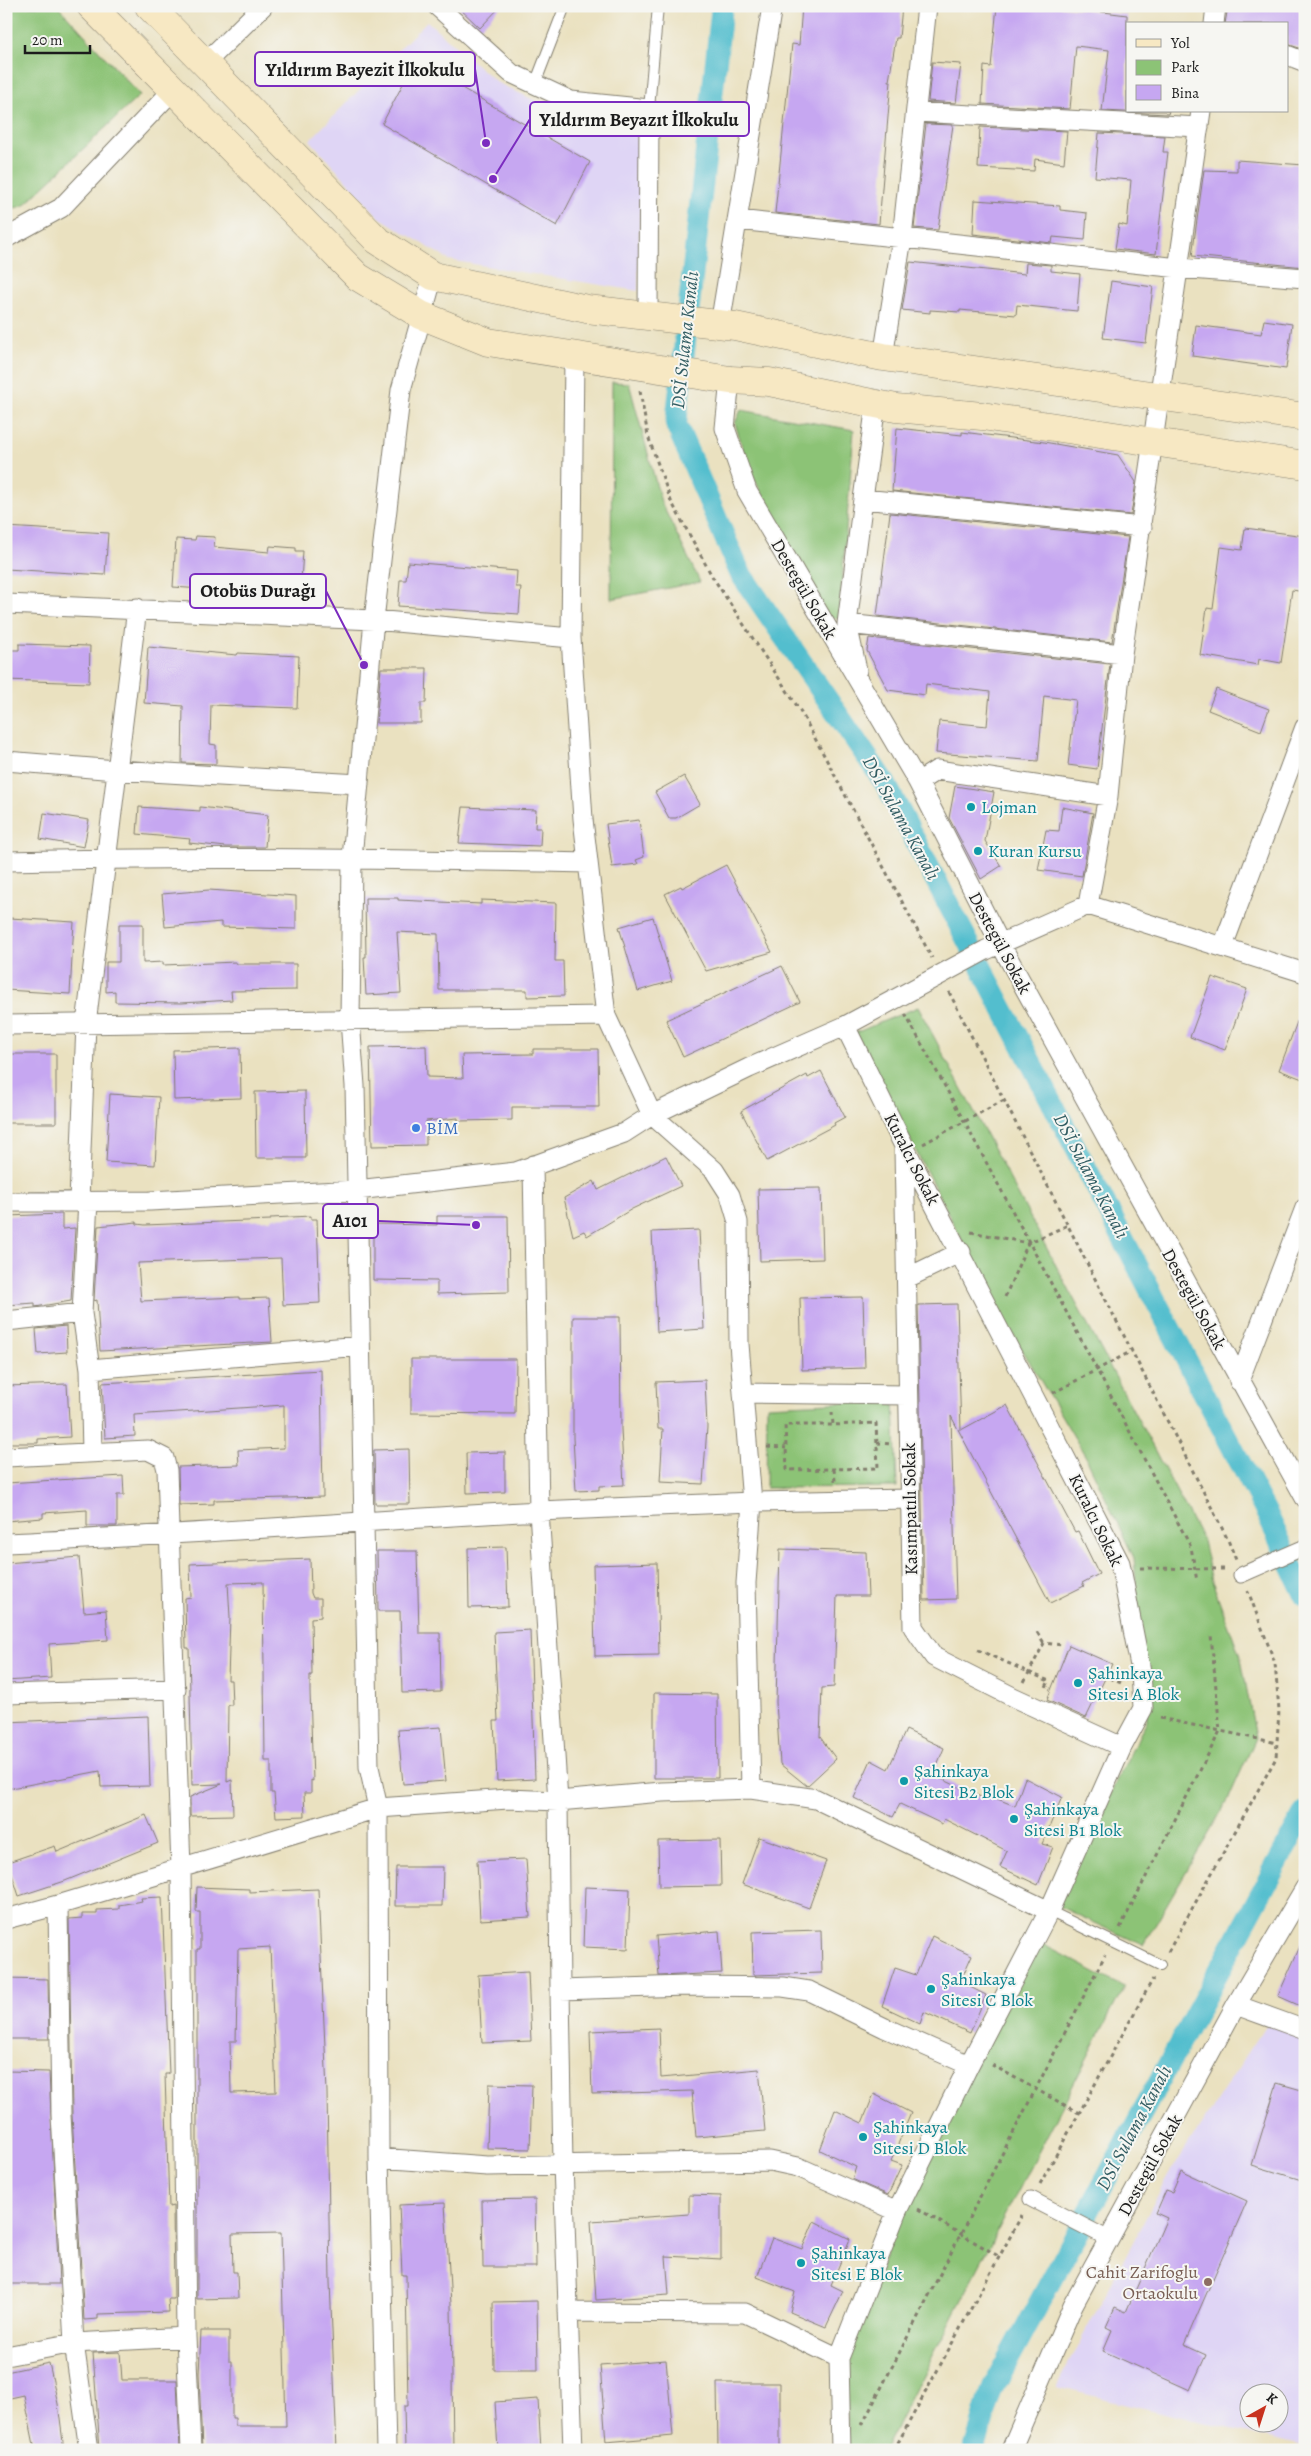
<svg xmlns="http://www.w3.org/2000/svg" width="1311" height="2456" font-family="Alegreya,serif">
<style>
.built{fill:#dfd5f5;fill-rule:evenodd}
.green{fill:#8cc376;stroke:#547049}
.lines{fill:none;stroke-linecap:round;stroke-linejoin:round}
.canal{stroke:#53bece;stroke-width:22}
.building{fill:#c6a7f1;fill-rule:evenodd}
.service-casing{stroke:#837e6e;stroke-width:12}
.pedestrian-casing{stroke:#837e6e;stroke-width:17}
.minor-casing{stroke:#837e6e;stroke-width:21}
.secondary-casing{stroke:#837e6e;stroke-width:29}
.path{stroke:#837e6e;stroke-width:3;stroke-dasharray:4 4;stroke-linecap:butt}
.service{stroke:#fff;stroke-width:10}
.pedestrian{stroke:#fff;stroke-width:15}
.minor{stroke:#fff;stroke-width:19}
.secondary{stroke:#f7e8c3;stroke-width:28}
.culture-dot{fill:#0f9aa8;stroke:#f6f6f2;stroke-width:2}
.shop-dot{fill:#3f7fe0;stroke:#f6f6f2;stroke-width:2}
.education-dot{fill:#8d6e63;stroke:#f6f6f2;stroke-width:2}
.labels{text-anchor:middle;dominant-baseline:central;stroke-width:4;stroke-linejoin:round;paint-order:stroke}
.street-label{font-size:18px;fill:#1c1c1c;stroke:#f6f6f2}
.culture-label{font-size:18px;fill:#0d838f;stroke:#f6f6f2;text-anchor:start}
.shop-label{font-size:18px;fill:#366cbe;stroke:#f6f6f2;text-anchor:start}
.education-label{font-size:18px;fill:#785e54;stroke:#f6f6f2;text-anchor:end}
.water-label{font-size:19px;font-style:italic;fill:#325d63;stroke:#f6f6f2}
.leader{fill:none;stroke:#7b2cbf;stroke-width:2}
.callout-dot{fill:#7b2cbf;stroke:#f6f6f2;stroke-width:2}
.callout{fill:#f6f6f2;stroke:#7b2cbf;stroke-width:2}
.callout-label{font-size:19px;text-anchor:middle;font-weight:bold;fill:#1c1c1c}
</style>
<rect width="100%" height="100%" fill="#f6f6f2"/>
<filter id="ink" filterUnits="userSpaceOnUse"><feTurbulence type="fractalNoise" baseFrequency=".02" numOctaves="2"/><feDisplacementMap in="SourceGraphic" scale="10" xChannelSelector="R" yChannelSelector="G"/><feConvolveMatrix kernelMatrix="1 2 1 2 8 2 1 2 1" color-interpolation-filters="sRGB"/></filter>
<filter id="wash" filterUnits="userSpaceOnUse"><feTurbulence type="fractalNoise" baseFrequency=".0096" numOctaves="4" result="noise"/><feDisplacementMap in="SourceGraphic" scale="20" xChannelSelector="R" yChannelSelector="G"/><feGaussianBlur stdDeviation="1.12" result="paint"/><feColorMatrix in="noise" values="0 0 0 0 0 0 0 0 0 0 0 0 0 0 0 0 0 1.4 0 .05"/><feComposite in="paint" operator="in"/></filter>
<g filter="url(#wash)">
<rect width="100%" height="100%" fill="#eae1c0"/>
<path class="built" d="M427 21 496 82 555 110 642 122 638 291 449 260 379 217 310 140Z
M1268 2022 1305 2036 1303 2446 1056 2387 1168 2176ZM1248 2394H1278V2424H1248Z"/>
<path class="green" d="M6 6H58L140 95 23 206 6 210Z
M612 382 629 383 661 502 700 582 611 599Z
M741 410 854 430 839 619 827 616 749 469 735 423Z
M918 1007 1203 1541 1212 1581 1241 1659 1256 1738 1228 1800 1143 1945 1058 1906 1092 1830 1147 1720 1134 1558 1086 1457 995 1304 855 1033Z
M894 1400 897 1487 766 1488 767 1406Z
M1036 1941 1124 1987 884 2450H849L845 2356 908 2200Z"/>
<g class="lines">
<path class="canal" d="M722 6 676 424 740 573 885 783 1268 1516 1305 1595
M974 2450 993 2388 1305 1812"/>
</g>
<g id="blocks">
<path class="building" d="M457 6H501L480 28Z
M802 6H902L899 38H896L889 81H891L879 224 775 213 792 44 799 45Z
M997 6H1056L1127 15V111H1169L1168 114 1102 111 1109 50 1076 46 1070 109 982 104 984 66 991 67Z
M1228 6H1291L1305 12V50L1287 44V24H1225Z
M415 61 590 162 557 226 382 124Z
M932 62 961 64 956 103 928 101Z
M926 124 953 125 938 230 914 228Z
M980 127 1067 131 1064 163 1035 159 1034 171 978 168Z
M1099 133 1165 136 1163 152H1168L1156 254 1115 249 1119 224 1127 226 1131 180 1095 177Z
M1237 160 1304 165 1300 230 1305 231V267L1192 256 1204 170 1237 171Z
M975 200 1060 206V210L1087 213 1085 240 1053 237 1052 243 973 234Z
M910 262 1025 274 1026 263 1051 265V271L1080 274 1077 311 1017 305 1016 315 960 310V312L930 310V313L902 310Z
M1111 281 1153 287 1146 343 1103 338Z
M1264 320 1292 324 1286 369 1192 356 1196 325 1261 334Z
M897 428 962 435V432L1044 442 1118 455 1136 482 1131 515 892 491Z
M890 513 1128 537 1112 642 877 616Z
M6 527 108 533 105 575 6 569Z
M1245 528 1305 536V592L1292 590 1281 663 1259 659 1258 665 1200 655 1207 608 1213 609 1221 547 1242 550Z
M196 536 215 537 214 547 269 552 270 546 296 548V551H303L300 596 173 587 176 539 195 540Z
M408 562 517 571 516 587H521L519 614 398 606 400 580H406Z
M869 638 1110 664 1097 769 1068 765 1076 700 1044 696 1038 761 936 753 939 721 987 726 990 692 926 684 925 695 888 690 867 651Z
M19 644 90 646 89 683 6 680V655H8L9 650H19Z
M148 647 237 655 238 653 299 656 297 708 211 705 210 744 216 745V764L182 763 183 706 144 703Z
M381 668H427L426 703H421V723H376Z
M1216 689 1269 709 1261 731 1208 710Z
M684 776 700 804 676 818H669L655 792Z
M955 786 994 792 985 841 1001 866 981 879 949 818Z
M139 807 200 811V807L268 815 265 847H226L189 843 190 839 137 834Z
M463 807 536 810 535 828H541L540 846 459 843Z
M1062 807 1093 813 1082 876 1038 870 1046 830 1059 831Z
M44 813 89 820 84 847 40 839Z
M639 820 644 857 636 860 638 864 612 867 606 824Z
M726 865 772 952 706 971 665 894 681 886 682 888Z
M209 890 296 896V929L221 927V922L165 927 162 894Z
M365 898H398V900L481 904V900L556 903 555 961H563L564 996 527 997V990H439L438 934 397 932 401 993 366 995 364 957H366Z
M653 917 672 981 638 991 619 927Z
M10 918 74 922 70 994 6 990Z
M119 924H143V963L163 962V965L236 962V964H296V990L231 991 232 1000 182 1003 115 1002V991L106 992V962H119Z
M782 966 800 1002 683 1057 666 1020Z
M1212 977 1247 989 1225 1050 1190 1037Z
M1303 1006H1305V1080L1279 1070Z
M426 1046 427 1077 463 1078 462 1055 533 1054V1049H598L599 1107H512V1120L458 1121V1118L426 1121V1145L372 1146 370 1047Z
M240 1048 241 1098 174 1100 173 1050Z
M6 1054H56V1123H7Z
M821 1071 845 1117 834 1123 835 1125 767 1161 741 1111 807 1075 808 1078Z
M305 1091 306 1158H256L255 1092Z
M110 1094 159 1097 155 1165 106 1162Z
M666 1156 681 1186 632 1209 587 1236 584 1231 573 1236 564 1198 594 1181 598 1190Z
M821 1188 823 1259 760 1261 758 1189Z
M62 1214V1229L75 1228 71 1301 35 1307V1303L6 1305V1216Z
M311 1216V1219H317L320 1303 283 1305 281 1258 138 1263 141 1301 239 1297V1299L269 1298 272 1342 100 1351 97 1300 94 1301 98 1226 137 1222V1224L145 1225 271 1220V1218Z
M437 1216H508L509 1292 437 1294V1281L373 1280V1224L437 1225Z
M699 1230 704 1329 657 1332 652 1232Z
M863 1297 865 1368 802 1370 800 1298Z
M957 1304 961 1430 1007 1405 1075 1532 1078 1531 1099 1574 1082 1583 1084 1586 1050 1603 951 1416 956 1599 924 1600 918 1305Z
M573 1317H620L621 1429 624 1485 599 1486V1490L576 1491 573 1438Z
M66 1326 67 1352 38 1354 36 1329Z
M411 1359H516L515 1414 411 1413Z
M321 1370 323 1497 214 1500V1504L179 1505 178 1467 239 1465 238 1450 284 1448V1405L134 1415 135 1436 105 1438 102 1383Z
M705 1380 707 1427 703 1484 660 1482 663 1429H658L656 1382Z
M67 1384 70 1437 38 1439V1443H6V1386Z
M409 1449 410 1504H375L374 1450Z
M505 1452V1492L467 1493 466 1453Z
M123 1476 124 1495H117V1526H87V1510L43 1513V1518L6 1521V1483Z
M506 1547 508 1607 469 1608 468 1548Z
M780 1549 866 1552 868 1596H837L834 1687 822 1688 820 1737 836 1759 807 1786 780 1764 776 1702Z
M377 1551H417L419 1633H440L441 1692 402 1693 400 1611H378Z
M79 1557 84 1612 106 1610 108 1640 49 1644 51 1678 6 1681V1563Z
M310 1559 311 1593 313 1598H321V1617L311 1618 312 1675H310V1692L313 1781 311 1780V1793H304L305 1816 276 1817 274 1793H271V1761H265L263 1582 228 1583 230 1617 228 1680H231L232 1705H228L227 1782 232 1780 233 1815 190 1816V1797L222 1784 192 1785 189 1648H186L185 1598 191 1597 190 1564Z
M657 1563 659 1655 595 1656 593 1565Z
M530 1630 535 1779 497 1781 494 1721H498L494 1632Z
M1069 1645 1112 1664 1086 1718 1047 1700Z
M654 1693 717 1694 718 1778H654Z
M148 1716 150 1786 101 1787 100 1771 6 1789V1722Z
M441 1727 446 1781 403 1784 398 1730Z
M906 1730 944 1748 933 1775 983 1798 985 1794 1015 1806 1025 1778 1062 1797 1042 1844 1053 1847 1038 1885 1000 1867 1007 1851 944 1819 942 1824 900 1804 893 1817 854 1798 871 1760 888 1769Z
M146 1815 158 1843 65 1881 19 1896 8 1862 55 1846 57 1852Z
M759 1837 826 1861 809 1908 742 1884Z
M720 1840 721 1886 659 1887 658 1841Z
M526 1859 530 1917 480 1920 477 1861Z
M396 1867H443L442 1906H395Z
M197 1887 249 1889V1892L318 1889 327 2092 330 2282 337 2450H202L199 2374 201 2331H229V2361H232V2418H235V2426H286L281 2233 232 2234 233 2272H237L238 2298 197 2299V1949H200V1912H196ZM270 1947 276 2092 231 2093 230 2041H236L238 1949Z
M585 1887 630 1889 628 1949 583 1947Z
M162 1897 169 2074H165L169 2207 173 2206 174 2299H168L169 2312 98 2314V2319L84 2320 72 2115 69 1919 82 1918V1914H97V1910L119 1909V1905L142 1901 141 1898Z
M821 1930 822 1973 753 1975 752 1932Z
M719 1931 722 1973 659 1976 656 1936Z
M1305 1935V2008L1278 1996Z
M932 1936 972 1955 960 1982 986 1995 970 2033 924 2012 920 2024 882 2006 895 1968 916 1975Z
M528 1972 531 2041 482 2043 478 1975Z
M6 1978 48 1979 49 2039H6Z
M659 2028 661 2078 759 2069 765 2131 696 2137 692 2091 592 2094 590 2031Z
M6 2071 49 2072 59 2284H6Z
M1277 2083 1305 2091V2181L1252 2165Z
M489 2084 532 2085 530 2149 487 2148Z
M874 2094 911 2113 891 2161 902 2165 888 2195 852 2179 856 2167 820 2150 835 2110 862 2123Z
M1181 2171 1247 2201 1184 2345 1206 2355 1190 2390 1103 2351 1112 2330 1106 2327 1115 2307 1126 2312 1167 2218 1156 2213 1166 2190 1172 2192Z
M689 2195 721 2196V2259L666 2256 669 2295 596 2300 591 2221 689 2214Z
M535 2199 536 2267H483L482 2200Z
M445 2203 451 2304 453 2450H405L404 2406H408L406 2275H402L399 2205Z
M814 2221 850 2239 831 2285 843 2291 826 2327 790 2312 795 2292 757 2277 772 2238 802 2249Z
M537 2301 538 2370H494L493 2302Z
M120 2352 122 2380H177L180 2450H100L93 2353Z
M666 2360 673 2436 606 2442 600 2365Z
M49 2363 58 2404 64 2450H35L24 2395 6 2399V2372Z
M717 2383H780V2450H718Z
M538 2399 541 2450H498L495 2402Z"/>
</g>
</g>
<g filter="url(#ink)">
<use href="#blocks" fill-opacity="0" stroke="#837e6e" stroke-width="1"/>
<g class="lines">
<g class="service-casing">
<path id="service" d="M535 84 565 6
M649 109 658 6
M1049 1911 1160 1965"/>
</g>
<g class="pedestrian-casing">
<path id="pedestrian" d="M1241 1575 1305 1547
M1031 2199 1109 2239"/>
</g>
<g class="minor-casing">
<path id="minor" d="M437 6 511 73 571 101 649 109 648 316
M1214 24 1216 6
M1287 55 1305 62
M204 64 263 6
M916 112 1199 127
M738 220 1179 268 1305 278
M6 238 61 208 172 91
M720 325 772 6
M574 356 571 638 583 819 606 1016 652 1115 714 1170 730 1195 738 1222 739 1344 752 1502 746 1583 751 1789
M883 357 902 238 927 6
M730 380 725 428 747 491 918 782 1001 945 1305 1498
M863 499 876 404
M6 604 374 620 571 638
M847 624 863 499 1142 527
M857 670 847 624 1122 654
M6 761 116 770 359 784
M918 782 937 770 1108 796
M6 861C200 856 394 859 588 863
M1088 905 1108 796 1122 654 1201 111
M1223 946 1305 727
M6 1025 606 1016
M904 1149 913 1627 934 1657 1015 1698 1122 1747
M533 1165 539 1511 752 1502 909 1499
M79 1201 86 1024 137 608
M88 1201 82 1313 90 1369 92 1452
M6 1202 150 1201 357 1190 516 1172 624 1133 652 1115 749 1068 845 1026 986 950 1088 905 1305 973
M907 1278 961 1252
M6 1321 82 1313
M90 1369 360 1346
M1239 1381 1305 1208
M743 1393 908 1395
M6 1457 148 1450 164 1458 167 1470 181 1868 186 2337
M6 1543C184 1535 362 1521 539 1511L558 1801 560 1990
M6 1694 176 1689
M6 1919 58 1905
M1236 2005 1305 2030
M379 2158 487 2166 770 2161 798 2167 897 2211
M568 2312 745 2313 839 2358
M6 2356 74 2343 186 2337 191 2450
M89 2450 74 2343 61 2115 58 1905 378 1808 508 1799 558 1801 662 1792 751 1789 816 1799 1049 1911
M386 2450 379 2158 378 1808 369 1767 355 1086 350 1020 352 858 374 620 401 390 433 276
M573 2450 563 2164 560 1990 685 1986 783 1987 809 1991 885 2028 969 2065
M841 2450 839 2358 897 2211 969 2065 1049 1911 1122 1747 1143 1708 1141 1671 1120 1563 907 1152 845 1026
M1011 2450 1073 2305 1236 2005 1305 1888"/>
</g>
<g class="secondary-casing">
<path id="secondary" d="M91 6 358 277 421 315 488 342 730 380 769 382 896 408 982 416 1305 465
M149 6 377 240 433 276 587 309 735 326 883 357 1305 417"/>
</g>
<path class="path" d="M640 391 648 436 671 501 712 576 801 712 932 958
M949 992 1228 1540 1236 1560
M905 1014C1003 1190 1096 1369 1191 1547L1197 1581
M923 1144 1004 1100
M971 1232 1028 1243 1068 1225
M1005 1297 1028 1243
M1053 1393 1132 1351
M832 1412 833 1425 876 1423 878 1468 787 1470 785 1425H833
M877 1443 891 1444
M767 1447 786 1448
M834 1469 835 1481
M1140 1568 1226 1569
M1037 1632 1044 1643
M978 1650 1049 1681 1046 1687 1050 1689
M1110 1678 1121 1683
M1024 1682 1044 1643 1062 1645
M1160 1718 1277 1743
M1120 1928 1220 1731 1211 1635
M1168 1952 1276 1758 1279 1710 1275 1663 1248 1591
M992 2065 1079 2113
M1040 2184 1153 1979
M918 2209 1000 2257
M862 2425 1105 1955
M894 2450 1022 2215"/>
<use href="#service" class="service"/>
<use href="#pedestrian" class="pedestrian"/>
<use href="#minor" class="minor"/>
<use href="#secondary" class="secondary"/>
</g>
</g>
<g class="culture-dot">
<circle cx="971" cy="807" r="5"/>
<circle cx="978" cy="851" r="5"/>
<circle cx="1078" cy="1683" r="5"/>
<circle cx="904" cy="1781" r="5"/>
<circle cx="1014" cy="1819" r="5"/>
<circle cx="931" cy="1989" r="5"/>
<circle cx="863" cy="2137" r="5"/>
<circle cx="801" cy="2263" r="5"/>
</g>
<circle class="shop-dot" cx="416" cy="1128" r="5"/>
<circle class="education-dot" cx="1208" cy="2282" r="5"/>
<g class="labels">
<g class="street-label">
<text transform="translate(804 589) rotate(60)">Destegül Sokak</text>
<text transform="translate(1000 943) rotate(62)">Destegül Sokak</text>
<text transform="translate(912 1159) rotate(63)">Kuralcı Sokak</text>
<text transform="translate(1194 1299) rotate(61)">Destegül Sokak</text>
<text transform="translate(910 1509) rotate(-91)">Kasımpatılı Sokak</text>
<text transform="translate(1096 1520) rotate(64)">Kuralcı Sokak</text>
<text transform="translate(1150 2165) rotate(-61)">Destegül Sokak</text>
</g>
<g class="culture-label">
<text x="981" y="807">Lojman</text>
<text x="988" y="851">Kuran Kursu</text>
<text x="1088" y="1673">Şahinkaya<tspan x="1088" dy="21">Sitesi A Blok</tspan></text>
<text x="914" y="1771">Şahinkaya<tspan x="914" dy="21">Sitesi B2 Blok</tspan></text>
<text x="1024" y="1809">Şahinkaya<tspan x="1024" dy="21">Sitesi B1 Blok</tspan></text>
<text x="941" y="1979">Şahinkaya<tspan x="941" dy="21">Sitesi C Blok</tspan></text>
<text x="873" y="2127">Şahinkaya<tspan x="873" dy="21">Sitesi D Blok</tspan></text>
<text x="811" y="2253">Şahinkaya<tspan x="811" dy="21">Sitesi E Blok</tspan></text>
</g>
<g class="shop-label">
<text x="426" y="1128">BİM</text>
</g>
<g class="education-label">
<text x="1198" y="2272">Cahit Zarifoglu<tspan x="1198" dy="21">Ortaokulu</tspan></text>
</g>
<g class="water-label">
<text transform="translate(685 340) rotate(-84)">DSİ Sulama Kanalı</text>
<text transform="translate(901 818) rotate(61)">DSİ Sulama Kanalı</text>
<text transform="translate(1091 1176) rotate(62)">DSİ Sulama Kanalı</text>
<text transform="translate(1134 2128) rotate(-62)">DSİ Sulama Kanalı</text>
</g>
</g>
<path class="leader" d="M486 143L475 69M493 179L530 119M364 665L326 591M476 1225L378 1221"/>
<g class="callout-dot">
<circle cx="486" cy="143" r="5"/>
<circle cx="493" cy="179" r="5"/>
<circle cx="364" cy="665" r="5"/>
<circle cx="476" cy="1225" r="5"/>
</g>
<g class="callout">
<rect x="255" y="52" width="220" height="34" rx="5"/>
<rect x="530" y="102" width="219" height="34" rx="5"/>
<rect x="190" y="574" width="136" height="34" rx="5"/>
<rect x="323" y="1204" width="55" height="34" rx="5"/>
</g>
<g class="callout-label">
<text x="365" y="76">Yıldırım Bayezit İlkokulu</text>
<text x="639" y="126">Yıldırım Beyazıt İlkokulu</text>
<text x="258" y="597">Otobüs Durağı</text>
<text x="350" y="1227">A101</text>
</g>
<rect width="1311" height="2456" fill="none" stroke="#f6f6f2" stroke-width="25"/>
<rect x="1126" y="22" width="162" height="90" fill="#f6f6f2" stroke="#9f9f9c"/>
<rect x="1136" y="39" width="25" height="8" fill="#f7e8c3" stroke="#9f9f9c"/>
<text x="1171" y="48" font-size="15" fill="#1c1c1c">Yol</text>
<rect x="1136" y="60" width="25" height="15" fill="#8cc376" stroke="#9f9f9c"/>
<text x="1171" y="72" font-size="15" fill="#1c1c1c">Park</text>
<rect x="1136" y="85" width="25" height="15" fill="#c6a7f1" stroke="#9f9f9c"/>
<text x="1171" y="98" font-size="15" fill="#1c1c1c">Bina</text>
<g transform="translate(1264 2408) rotate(39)"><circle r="24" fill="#f6f6f2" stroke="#9f9f9c"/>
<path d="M0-4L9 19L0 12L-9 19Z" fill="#c8321e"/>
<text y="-8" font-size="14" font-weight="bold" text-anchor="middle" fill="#1c1c1c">K</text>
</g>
<path d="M25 45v8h65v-8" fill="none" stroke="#1c1c1c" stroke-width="2.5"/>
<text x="32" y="45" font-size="15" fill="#1c1c1c" stroke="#f6f6f2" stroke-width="4" paint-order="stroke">20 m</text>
</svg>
